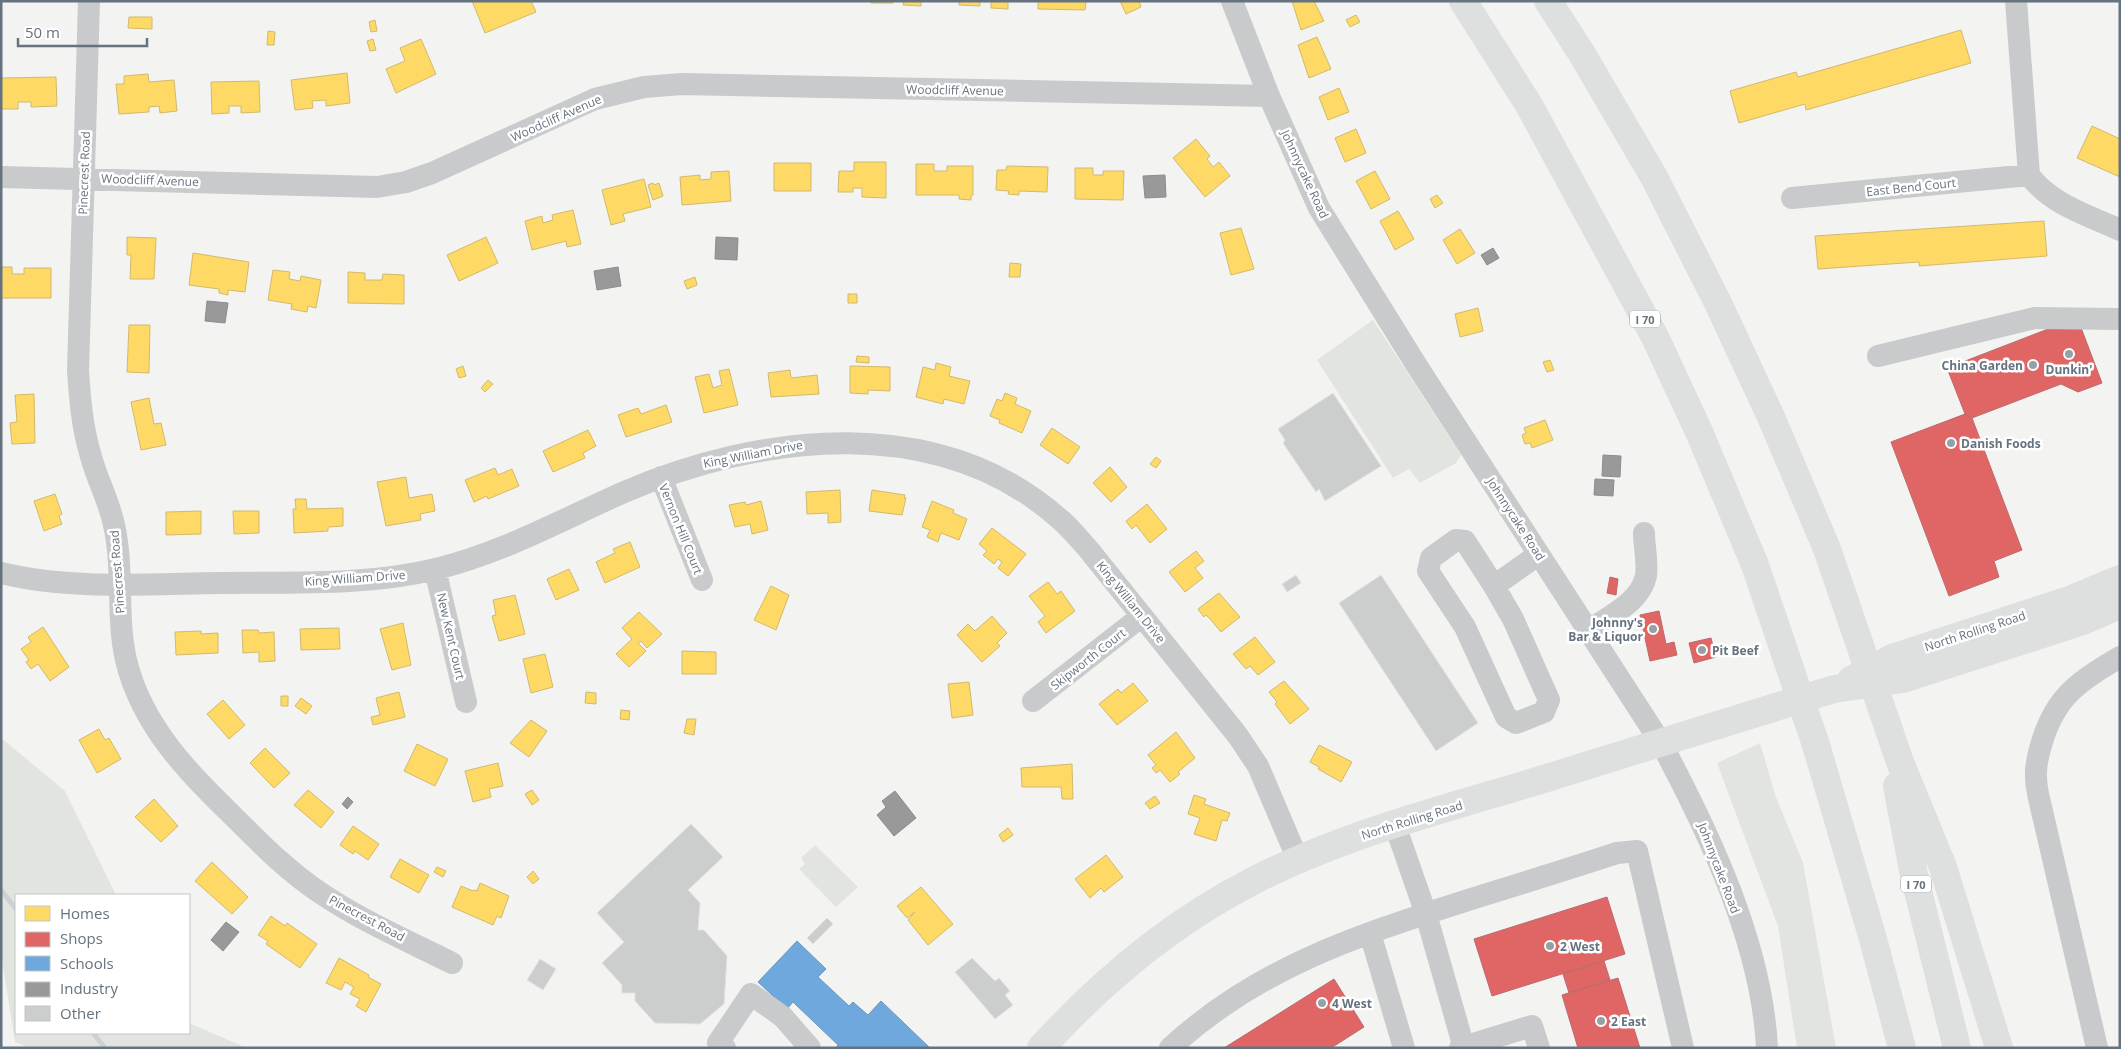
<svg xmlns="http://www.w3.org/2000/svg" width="2121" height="1049" font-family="'Open Sans',sans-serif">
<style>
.green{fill:#e2e5df}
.homes{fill:#ffd966;stroke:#d1ba6e}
.shops{fill:#e06666;stroke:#bb6a6e}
.schools{fill:#6fa8dc;stroke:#6c98c0}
.industry{fill:#999;stroke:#898d91}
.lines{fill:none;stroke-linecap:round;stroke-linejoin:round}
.stream{stroke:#cbd1d4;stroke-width:5}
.building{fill:#cccdcd;stroke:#e2e2e1}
.minor{stroke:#c8cacb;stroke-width:22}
.major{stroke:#dedfdf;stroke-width:28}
.highway{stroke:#dedfdf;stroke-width:28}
.poi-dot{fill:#979fa7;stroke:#fff;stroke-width:2}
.labels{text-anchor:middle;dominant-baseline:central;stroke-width:5;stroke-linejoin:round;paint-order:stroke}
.shield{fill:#fff;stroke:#939ca5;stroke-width:1}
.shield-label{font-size:11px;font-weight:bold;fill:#65727f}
.street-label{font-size:12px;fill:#65727f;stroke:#fff}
.poi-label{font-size:12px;font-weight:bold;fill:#65727f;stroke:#fff;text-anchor:start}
</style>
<rect width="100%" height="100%" fill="#f3f3f1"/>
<path class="green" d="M1373 320 1461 455 1456 463 1420 483 1409 469 1393 478 1317 360Z
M1 738 65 791 116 895H16V1033H189V1023L247 1048H29L15 1042 1 953Z
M1760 743 1776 797 1803 863 1836 1048H1797L1778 926 1717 763Z
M815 845 858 887 836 907 799 869 805 864 801 858Z"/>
<path class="homes" d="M472 1H531L536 12 485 33Z
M871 1H893V3H871Z
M904 1H921V6L903 5Z
M959 1H980V6L959 5Z
M991 1H1008V9L991 8Z
M1038 1H1086L1085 10 1038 9Z
M1120 1H1139L1141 7 1126 14Z
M1292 1H1314L1324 21 1301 30Z
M1356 15 1360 22 1350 27 1346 20Z
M129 17H152V29L128 28Z
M375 20 377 31 371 32 369 22Z
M1961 30 1971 63 1806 110 1805 104 1739 123 1730 91 1796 72 1798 77Z
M268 31 275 32 274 45H267Z
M1317 37 1331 69 1309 78 1298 45Z
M373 39 376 50 370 51 367 41Z
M421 39 436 74 396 93 386 69 405 61 400 48Z
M347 73 350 103 326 106V100L312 101 313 108 295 110 291 80Z
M148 74 149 82 174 80 177 111 160 113 159 106 149 107V112L119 114 116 84H124V76Z
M56 77 57 106 31 107V102H18V109H1V78Z
M259 81 260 112 241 113V106H229V113L212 114 211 82Z
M1339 88 1349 112 1328 120 1319 97Z
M2092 126 2120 139V177L2077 158Z
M1356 129 1366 153 1345 162 1335 138Z
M1196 139 1210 156 1207 159 1213 167 1219 162 1230 176 1205 197 1173 158Z
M854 162H886V198L862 197V188H853V192H838L839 171H854Z
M774 163H811V191H774Z
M916 164H934V171H947V166H973V195L971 196V200L959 199V195H916Z
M1007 166 1048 167 1047 192 1019 191V195L1008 194 1009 191 996 190 997 170H1006Z
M1075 168H1093V175H1103V171H1124L1123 200 1075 199Z
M729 171 731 201 682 205 680 177 700 175V180L711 179V172Z
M1375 171 1390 199 1371 209 1356 181Z
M644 179 651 207 623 214 625 221 611 225 602 190Z
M653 183 654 185 659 183 663 196 653 200 648 185Z
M1437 195 1443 203 1435 208 1430 199Z
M573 210 581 244 567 247 566 241 532 250 525 221 542 216 543 223 553 220 552 215Z
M1398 211 1414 239 1395 250 1380 221Z
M2044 221 2047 256 1919 266V262L1818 269 1815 236Z
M1241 228 1254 269 1231 275 1220 233Z
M1460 229 1475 253 1457 264 1443 240Z
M127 237 156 238 154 279H130L131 255H127Z
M486 237 498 263 459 281 447 255Z
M193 253 249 262 245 292 228 290V295L219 293V289L189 285Z
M1010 263 1021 264 1020 277H1009Z
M1 267H12V274H24V268H51V298H1Z
M273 270 290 272 289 279 300 281 301 276 321 280 316 308 308 306 307 312 291 309 292 304 268 300Z
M348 272 365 273V280H382L383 274 404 275V304L348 303Z
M695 277 697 285 687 289 684 281Z
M848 294H857V303H848Z
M1478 308 1483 331 1460 337 1455 314Z
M129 325H150L149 373 127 372Z
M857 356 869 357V363L856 362Z
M1550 360 1554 370 1547 372 1543 362Z
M936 363 951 367 949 376 970 381 964 404 944 399 943 404 916 397 923 367 935 370Z
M463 366 466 376 459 378 456 369Z
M850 366 890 367V391L868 390V394L850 393Z
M729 369 738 405 704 413 695 377 709 374 713 388 722 385 719 371Z
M790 370 791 378 817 375 819 394 771 397 768 373Z
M488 380 493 384 485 392 481 388Z
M1005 393 1017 398 1015 404 1031 411 1022 433 999 423 1000 420 990 416 997 399 1002 401Z
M34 394 35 443 12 444 10 423 17 422 15 395Z
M149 398 154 424 161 423 166 445 141 450 131 402Z
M666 405 672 422 626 437 618 415 638 408 641 414Z
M1545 420 1553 440 1532 448 1530 443 1525 444 1522 435 1526 433 1524 428Z
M1052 428 1080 447 1068 464 1040 445Z
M588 430 596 446 583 453 585 458 553 472 543 451Z
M1156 457 1161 461 1156 468 1150 464Z
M1110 467 1127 487 1111 502 1093 483Z
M495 468 498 475 512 469 519 486 488 499 487 496 474 502 465 480Z
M406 477 409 498 432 494 435 511 420 514 421 520 386 526 377 482Z
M840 490 841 522 828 523V513L807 514 806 492Z
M872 490 905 495 904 498H906L902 515 869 511Z
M55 494 62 514 59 516 62 524 44 531 34 501Z
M295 499H306L307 509 343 508V526L328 527V531L294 533 293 509H296Z
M761 501 768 530 752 534 750 524 735 527 729 505 745 502 746 505Z
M932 501 954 510 953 513 967 519 959 540 941 533 938 542 927 537 930 530 922 527Z
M1147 504 1167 529 1150 543 1136 525 1132 529 1126 521Z
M201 511V534L166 535V512Z
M233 511H259V533L234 534Z
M992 528 1026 554 1008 576 998 568 1002 562 998 559 994 564 983 555 987 551 979 544Z
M630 542 640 567 605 583 596 562 615 553 613 549Z
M1196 551 1204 561 1195 568 1203 578 1185 592 1169 572Z
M569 569 579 590 556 600 547 579Z
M1048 582 1057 594 1061 591 1075 611 1046 633 1038 622 1045 616 1029 596Z
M771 586 789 595 776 630 754 620Z
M1219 593 1240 617 1221 632 1211 620 1206 615 1204 617 1198 609Z
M515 595 525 634 499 641 492 616 496 615 493 600Z
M639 612 662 634 647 648 641 641 638 643 646 651 629 667 616 654 632 639 622 628Z
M992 616 1007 633 997 643 1000 646 982 662 957 635 968 624 975 631Z
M403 623 411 665 392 670 380 629Z
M43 627 69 667 50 681 38 664 31 669 26 662 29 660 21 649 31 642 28 637Z
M339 628 340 649 301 650 300 629Z
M242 630H258L259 633 274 632 275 661 259 662V652L243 653Z
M201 631V634L218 633V653L176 655 175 632Z
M1255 637 1275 662 1258 675 1250 666 1246 669 1233 654Z
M682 651 716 652V674H682Z
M545 654 553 687 531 693 523 659Z
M1284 681 1309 709 1290 724 1275 704 1277 702 1269 692Z
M969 682 973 715 952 718 948 684Z
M1133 683 1148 701 1117 725 1099 704 1118 689 1121 693Z
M399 692 405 717 373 725 371 717 380 715 376 698Z
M586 692 596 693V704L585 703Z
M281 696H288V706H281Z
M301 698 312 706 306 714 295 706Z
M223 700 245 725 229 739 207 714Z
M621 710 630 711 629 720 620 719Z
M687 719H696L694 735 684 733Z
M531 720 547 731 529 757 510 743Z
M99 729 105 740 109 738 121 759 97 773 79 740Z
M1176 732 1195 758 1178 772 1180 774 1170 782 1160 770 1156 773 1152 768 1156 765 1148 755Z
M417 744 448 759 435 786 404 771Z
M1319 745 1352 762 1341 782 1318 769 1319 767 1310 762Z
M265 748 290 773 274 788 250 763Z
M498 763 503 786 489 789 491 797 473 802 465 771Z
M1072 764 1073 799H1062L1061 787H1022L1021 768Z
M308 790 334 812 321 828 294 805Z
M532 790 539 800 532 805 525 794Z
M1194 795 1206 799 1204 804 1230 813 1227 821 1222 820 1216 841 1194 834 1200 818 1188 814Z
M1155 796 1160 803 1150 809 1145 803Z
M154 799 178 826 161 842 135 817Z
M353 826 379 844 368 860 355 851 353 854 340 845Z
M1008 828 1013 835 1003 842 999 835Z
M1106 855 1123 877 1104 892 1101 888 1090 898 1075 879Z
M400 859 429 875 419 893 390 877Z
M212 862 248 897 232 914 195 881Z
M437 867 446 871 443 877 434 872Z
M533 871 539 879 533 884 527 877Z
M480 883 509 896 501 918 497 916 493 925 452 907 461 886 473 891 474 890 477 891Z
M921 887 953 924 928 945 908 920 915 912 907 918 897 906Z
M271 916 285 926 287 923 317 944 300 968 266 944 268 941 258 935Z
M339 958 369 975 368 977 381 984 366 1012 356 1006 360 999 350 994 354 987 345 982 341 990 326 983Z"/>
<path class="shops" d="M2061 324 2080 325 2102 383 2078 392 2061 384 1972 418 1965 414 1947 368Z
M1965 414 1972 418 2022 550 1994 561 1999 577 1949 596 1891 442Z
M1610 577 1618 579 1616 595 1607 593Z
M1659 611 1666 644 1674 642 1677 655 1650 661 1640 615Z
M1711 638 1716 657 1694 663 1689 643Z
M1607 897 1625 954 1492 996 1474 939Z
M1604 961 1610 980 1569 993 1563 974Z
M1618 978 1640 1048H1578L1562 995Z
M1334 979 1364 1027 1331 1048H1224Z"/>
<path class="schools" d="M797 941 826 969 818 977 849 1006 853 1002 868 1015 881 1001 930 1048H836L838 1045 793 1002 787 1009 758 982Z"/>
<path class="industry" d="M1165 175 1166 197 1145 198 1143 176Z
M716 237 738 238 737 260 715 259Z
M1493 248 1499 258 1487 265 1481 255Z
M618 267 621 286 597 290 594 271Z
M207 301 228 303 225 323 205 321Z
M1603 455 1621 456 1620 477 1602 476Z
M1595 479 1614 480 1613 496 1594 495Z
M895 791 916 818 894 836 877 815 886 807 882 801Z
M348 797 353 802 347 809 342 804Z
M226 922 239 932 223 951 211 940Z"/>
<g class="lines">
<path class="stream" d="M1 890 16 909
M93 1033 105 1048"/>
</g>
<path class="building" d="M1333 393 1381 466 1325 501 1319 489 1316 492 1283 443 1285 440 1278 429Z
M1296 575 1301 583 1287 592 1282 584Z
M1381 575 1478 723 1436 751 1339 603Z
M691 824 723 857 688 890 700 903 698 930H704L727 956 724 1004 700 1024 655 1023 635 1001V993H622V985L602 963 624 942 597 913Z
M827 918 833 924 813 944 807 938Z
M972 958 995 981 999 978 1010 991 1005 995 1013 1005 995 1019 955 972Z
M540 959 556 969 543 990 527 980Z"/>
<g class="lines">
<path class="minor" d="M89 1 78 371C80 399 82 426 90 453 96 478 109 500 114 525 124 569 116 616 126 660 142 727 189 773 236 819 263 846 290 873 322 894 362 921 408 941 452 963
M1232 1 1269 96 1319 208 1417 366 1661 743C1709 833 1762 944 1767 1048
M2016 1 2029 175
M1 177 377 187 406 182 432 173 595 99 644 87 682 84 1269 96
M1792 198 2029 175C2050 204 2088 215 2120 230
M1878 356 2035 318 2120 319
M661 477 702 580
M435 569 466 702
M1 573C69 590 149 584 219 583 291 582 366 586 436 569 502 553 561 520 622 493 761 433 940 411 1062 521 1072 530 1080 540 1089 550L1238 736 1258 766 1298 860
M1494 586 1513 619 1549 700 1544 712 1516 723 1506 717 1465 627 1428 571 1431 558 1456 540 1465 541 1494 586 1539 554
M1588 631C1609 616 1640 603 1646 576 1648 563 1644 546 1644 533
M1033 701 1142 616
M1395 825 1426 914 1464 1048
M1370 933 1404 1048
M725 1048 718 1043 751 994 783 1017 810 1048
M1170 1048C1256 969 1353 937 1462 902 1513 886 1565 870 1617 853L1637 851 1683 1048
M1460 1048 1532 1026 1539 1048
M2097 1048 2038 794C2034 775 2036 761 2042 742 2056 695 2080 681 2120 657"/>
<path class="major" d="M1851 680 1892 658 2072 599 2120 579
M1041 1048C1101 982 1173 922 1253 881 1342 835 1441 810 1537 781 1636 751 1735 720 1834 689L1903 679 2083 621 2120 605"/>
<path class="highway" d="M1463 1 1529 105 1655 337 1700 434 1755 565 1816 745 1873 939 1902 1048
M1548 1 1582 54 1654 177 1718 303 1771 417 1827 549 1900 762 1943 867 1999 1048
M1897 786 1914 875 1957 1048"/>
</g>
<g class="poi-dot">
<circle cx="2069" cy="354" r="5"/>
<circle cx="2033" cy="365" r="5"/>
<circle cx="1951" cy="443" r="5"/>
<circle cx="1653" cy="629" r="5"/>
<circle cx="1702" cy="650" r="5"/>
<circle cx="1550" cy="946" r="5"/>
<circle cx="1322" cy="1003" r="5"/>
<circle cx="1601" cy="1021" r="5"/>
</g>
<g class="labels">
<g class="shield">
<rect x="1630" y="310.5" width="30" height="17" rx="4"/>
<rect x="1901" y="875.5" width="30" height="17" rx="4"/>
</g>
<g class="shield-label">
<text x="1645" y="319">I 70</text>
<text x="1916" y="884">I 70</text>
</g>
<g class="street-label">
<text transform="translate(955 90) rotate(1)">Woodcliff Avenue</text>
<text transform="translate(556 118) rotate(-24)">Woodcliff Avenue</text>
<text transform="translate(84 173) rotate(-88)">Pinecrest Road</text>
<text transform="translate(1305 174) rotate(65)">Johnnycake Road</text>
<text transform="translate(150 180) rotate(2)">Woodcliff Avenue</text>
<text transform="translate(1911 187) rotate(-6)">East Bend Court</text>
<text transform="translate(753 454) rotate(-11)">King William Drive</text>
<text transform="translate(1516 519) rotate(57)">Johnnycake Road</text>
<text transform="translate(681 529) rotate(68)">Vernon Hill Court</text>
<text transform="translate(117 572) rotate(-94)">Pinecrest Road</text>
<text transform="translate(355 578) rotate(-4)">King William Drive</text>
<text transform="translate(1131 602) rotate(51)">King William Drive</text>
<text transform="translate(1975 631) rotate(-18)">North Rolling Road</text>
<text transform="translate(451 636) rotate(77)">New Kent Court</text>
<text transform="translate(1088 659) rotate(-38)">Skipworth Court</text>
<text transform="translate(1412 820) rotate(-17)">North Rolling Road</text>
<text transform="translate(1719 868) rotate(69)">Johnnycake Road</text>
<text transform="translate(367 918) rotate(28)">Pinecrest Road</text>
</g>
<g class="poi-label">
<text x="2023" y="365" text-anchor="end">China Garden</text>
<text x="2069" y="369" text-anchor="middle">Dunkin'</text>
<text x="1961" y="443">Danish Foods</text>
<text x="1643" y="622" text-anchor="end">Johnny's<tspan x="1643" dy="14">Bar &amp; Liquor</tspan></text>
<text x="1712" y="650">Pit Beef</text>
<text x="1560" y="946">2 West</text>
<text x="1332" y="1003">4 West</text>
<text x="1611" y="1021">2 East</text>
</g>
</g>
<rect width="2121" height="1049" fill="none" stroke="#65727f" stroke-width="5"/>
<rect x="15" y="894" width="175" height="140" fill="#ffffff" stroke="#c1c7cc"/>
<rect x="25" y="906" width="25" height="15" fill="#ffd966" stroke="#c1c7cc"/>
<text x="60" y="919" font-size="15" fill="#65727f">Homes</text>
<rect x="25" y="932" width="25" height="15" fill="#e06666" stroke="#c1c7cc"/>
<text x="60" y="944" font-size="15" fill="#65727f">Shops</text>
<rect x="25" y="956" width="25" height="15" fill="#6fa8dc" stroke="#c1c7cc"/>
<text x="60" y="969" font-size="15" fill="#65727f">Schools</text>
<rect x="25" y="982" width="25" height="15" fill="#999999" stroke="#c1c7cc"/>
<text x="60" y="994" font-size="15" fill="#65727f">Industry</text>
<rect x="25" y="1006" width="25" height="15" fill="#cccdcd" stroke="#c1c7cc"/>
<text x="60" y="1019" font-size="15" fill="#65727f">Other</text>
<path d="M18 38v8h129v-8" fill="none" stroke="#65727f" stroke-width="2.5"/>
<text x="25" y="38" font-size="15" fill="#65727f" stroke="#ffffff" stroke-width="4" paint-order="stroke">50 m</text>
</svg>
